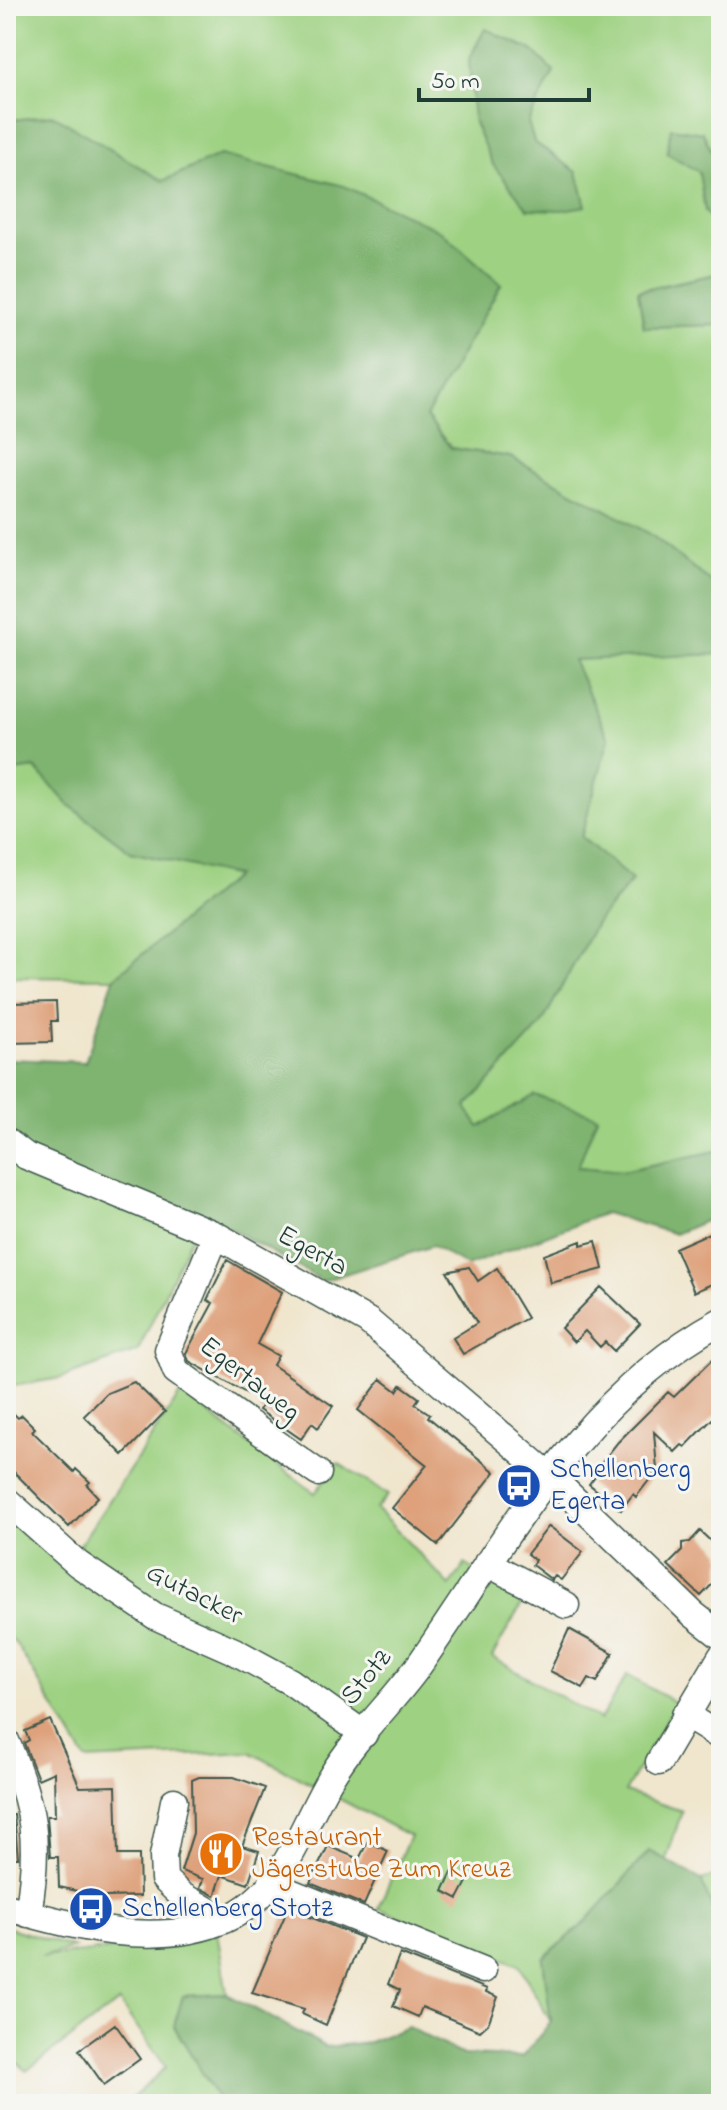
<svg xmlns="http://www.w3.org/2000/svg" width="727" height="2110" font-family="'Indie Flower',sans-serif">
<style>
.green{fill:#9ed182;stroke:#5e875b;stroke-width:2;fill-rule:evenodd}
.forest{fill:#7eb370;stroke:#4e7852;stroke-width:2}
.building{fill:#dea17b}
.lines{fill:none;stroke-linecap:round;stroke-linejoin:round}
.minor-casing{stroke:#3e564b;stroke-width:29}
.minor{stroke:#fff;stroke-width:26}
.labels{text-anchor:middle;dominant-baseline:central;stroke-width:6;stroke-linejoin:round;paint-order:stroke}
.street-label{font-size:28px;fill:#1f3d34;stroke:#f6f6f2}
.transit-label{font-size:28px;fill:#164399;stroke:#f6f6f2;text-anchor:start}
.food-label{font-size:28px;fill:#c56008;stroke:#f6f6f2;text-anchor:start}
</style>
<rect width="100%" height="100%" fill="#f6f6f2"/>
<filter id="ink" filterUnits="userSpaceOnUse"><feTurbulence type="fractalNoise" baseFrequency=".0125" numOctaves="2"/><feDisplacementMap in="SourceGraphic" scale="16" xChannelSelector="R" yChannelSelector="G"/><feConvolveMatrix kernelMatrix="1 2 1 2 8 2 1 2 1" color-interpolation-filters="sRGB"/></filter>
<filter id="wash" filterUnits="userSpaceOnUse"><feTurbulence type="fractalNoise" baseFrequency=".006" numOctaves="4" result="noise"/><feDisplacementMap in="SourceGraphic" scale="32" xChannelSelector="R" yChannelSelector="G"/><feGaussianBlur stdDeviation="1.8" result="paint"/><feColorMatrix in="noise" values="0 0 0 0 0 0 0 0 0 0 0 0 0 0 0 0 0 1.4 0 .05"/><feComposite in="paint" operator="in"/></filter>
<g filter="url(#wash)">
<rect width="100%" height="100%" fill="#f0e6ce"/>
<path class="green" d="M6 6H527L553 17 560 6H721V170L703 133C700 165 696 197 715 225H721V273L638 290 644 327 721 325V590L650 534 510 457 451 448 426 416 501 284 220 155 163 181 53 115 6 121ZM485 29 531 50 554 72 528 122 534 142 557 157 474 123 469 59Z
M721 654V1150L623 1171 577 1167 597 1117 535 1095 479 1128 466 1107 541 1025 596 923 632 881 581 837 609 738 572 659Z
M35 768 69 805 131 852 237 875 114 978 6 977V772Z
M6 1155 227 1227 190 1239 138 1351 61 1378 6 1387Z
M181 1393 315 1493 338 1463 388 1495 376 1509 450 1586 465 1564 524 1600 492 1657 600 1720 627 1675 676 1703 625 1792 682 1811 666 1860 649 1851 585 1923 543 1958 551 2022 519 1965 378 1908 410 1836 250 1752 86 1760 16 1644 6 1634V1532L28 1506 77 1549Z
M721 1875V1931L701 1880Z
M6 1927 74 1948 41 1957 189 1941 217 1931 227 1994 183 1996 174 2026 221 2104H126L166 2067 119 2002 26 2071 6 2049Z"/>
<path class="forest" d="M485 29 532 50 554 72 528 122 534 142 577 172 586 206 562 210 528 209 493 165 474 123 469 59Z
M53 115 163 181 220 155 344 186 441 231 501 284 426 417 451 448 510 457 650 534 721 590V654L573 660 609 738 581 837 632 880 596 923 541 1025 466 1107 479 1127 535 1095 597 1116 578 1167 623 1171 721 1150V1214L675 1234 605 1213 467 1266 432 1246 323 1281 227 1227 6 1155V1059L85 1062 114 978 236 876 131 852 69 805 35 768 6 772V121Z
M671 128 703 133 721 170V225L715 226 705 211 699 172 667 153Z
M721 273V325L644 327 638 291Z
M649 1851 701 1880 721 1931V2104H221L174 2026 183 1996 227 1994 326 2047 369 2042 408 2027 463 2055 522 2057 551 2022 543 1958 585 1923Z"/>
<g id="blocks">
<path class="building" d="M56 1002 57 1021H51L52 1042 8 1043V1003Z
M709 1233 721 1261V1280L694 1292 675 1248Z
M581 1241V1245L596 1241 603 1269 551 1283 544 1255Z
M227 1260 282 1292 257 1344 278 1356 273 1365 333 1406 318 1428 312 1423 301 1439 259 1410 264 1403 189 1361 186 1353 213 1303 207 1300Z
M469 1267 478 1281 497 1268 527 1318 463 1354 453 1338 477 1323 447 1272Z
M601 1287 640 1324 614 1351 605 1342 600 1347 585 1331 574 1342 561 1328Z
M721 1351V1410L685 1447 682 1445 675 1452 654 1432 657 1470 636 1497 633 1494 621 1510 589 1484 598 1472 596 1470 618 1442 668 1392 674 1397Z
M381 1379 397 1391 401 1385 419 1398 415 1404 430 1414 428 1417 495 1472 438 1545 392 1508 427 1465 358 1410Z
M134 1382 165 1412 123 1455 84 1416 107 1393Z
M6 1406 18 1418 22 1415 35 1428 32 1431 74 1472 76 1469 90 1482 87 1485 98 1497 69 1527 6 1464Z
M549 1526 583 1552 561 1580 555 1576 552 1580 532 1565 535 1560 527 1554Z
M700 1531 721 1551V1575L701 1596 668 1565 682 1551V1543L690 1542Z
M569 1629 613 1653 597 1682 589 1678 583 1688 550 1671Z
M50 1720 80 1787 116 1786 118 1855H139L140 1896 105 1897 59 1887 58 1857H50L47 1816H55L54 1772 38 1779 24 1743 29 1740 25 1731Z
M199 1777H234L265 1788 242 1846 259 1851 248 1884 222 1875 215 1896 200 1888 203 1879 181 1871 193 1833 192 1780Z
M6 1815H14L18 1858H6Z
M368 1841 388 1851 364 1905 310 1883 328 1846 359 1859Z
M452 1872 468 1880 458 1899 443 1891Z
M288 1908 362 1938 326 2025 302 2014 304 2009 252 1993Z
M400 1954 487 1989 486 1992 498 1997 488 2024 480 2031 422 2007 418 2017 393 2006 400 1990 388 1984Z
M115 2024 140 2059 104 2085 79 2050Z"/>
</g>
</g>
<g filter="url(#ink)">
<use href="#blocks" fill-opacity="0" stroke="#3e564b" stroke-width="2"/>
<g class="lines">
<g class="minor-casing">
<path id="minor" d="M6 1141 26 1156 216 1235 368 1321 551 1477 693 1614 721 1636
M216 1235 168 1350 176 1371 318 1473
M6 1500 78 1564 155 1616 234 1651 291 1682 364 1734
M487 1563 566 1605
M685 1715 721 1737
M6 1741C35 1808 40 1842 28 1914
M659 1762 721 1657
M174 1801 163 1856 164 1879 181 1895 224 1920
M273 1885 483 1970
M6 1907C72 1927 160 1949 226 1919 287 1891 299 1829 331 1777 355 1737 390 1705 417 1668 504 1544 583 1395 721 1321"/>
</g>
<use href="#minor" class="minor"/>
</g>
</g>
<defs>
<g id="bus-disc" transform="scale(2.3)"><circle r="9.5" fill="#1a4fb4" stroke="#f6f6f2"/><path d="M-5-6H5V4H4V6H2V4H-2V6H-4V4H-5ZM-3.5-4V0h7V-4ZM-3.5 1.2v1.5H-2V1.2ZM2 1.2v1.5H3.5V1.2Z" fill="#fff"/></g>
<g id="restaurant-disc" transform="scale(2.3)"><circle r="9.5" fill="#e8710a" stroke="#f6f6f2"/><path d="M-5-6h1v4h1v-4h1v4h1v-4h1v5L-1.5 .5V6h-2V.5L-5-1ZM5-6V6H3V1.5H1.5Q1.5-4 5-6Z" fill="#fff"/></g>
</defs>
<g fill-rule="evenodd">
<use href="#bus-disc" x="519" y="1486"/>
<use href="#restaurant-disc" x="221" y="1854"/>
<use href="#bus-disc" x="91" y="1909"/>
</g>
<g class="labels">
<g class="street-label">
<text transform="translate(312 1252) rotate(29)">Egerta</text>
<text transform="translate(249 1380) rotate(38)">Egertaweg</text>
<text transform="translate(194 1595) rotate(27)">Gutacker</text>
<text transform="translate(367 1678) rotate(-51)">Stotz</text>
</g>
<g class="transit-label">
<text x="550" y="1470">Schellenberg<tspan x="550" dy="32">Egerta</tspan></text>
<text x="122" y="1909">Schellenberg Stotz</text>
</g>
<g class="food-label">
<text x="252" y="1838">Restaurant<tspan x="252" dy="32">Jägerstube Zum Kreuz</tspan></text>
</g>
</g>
<rect width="727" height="2110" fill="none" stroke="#f6f6f2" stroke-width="32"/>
<path d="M419 88v12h170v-12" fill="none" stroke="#1f3d34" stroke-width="4"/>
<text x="431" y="88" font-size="24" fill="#1f3d34" stroke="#f6f6f2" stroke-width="6" paint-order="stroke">50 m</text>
</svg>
